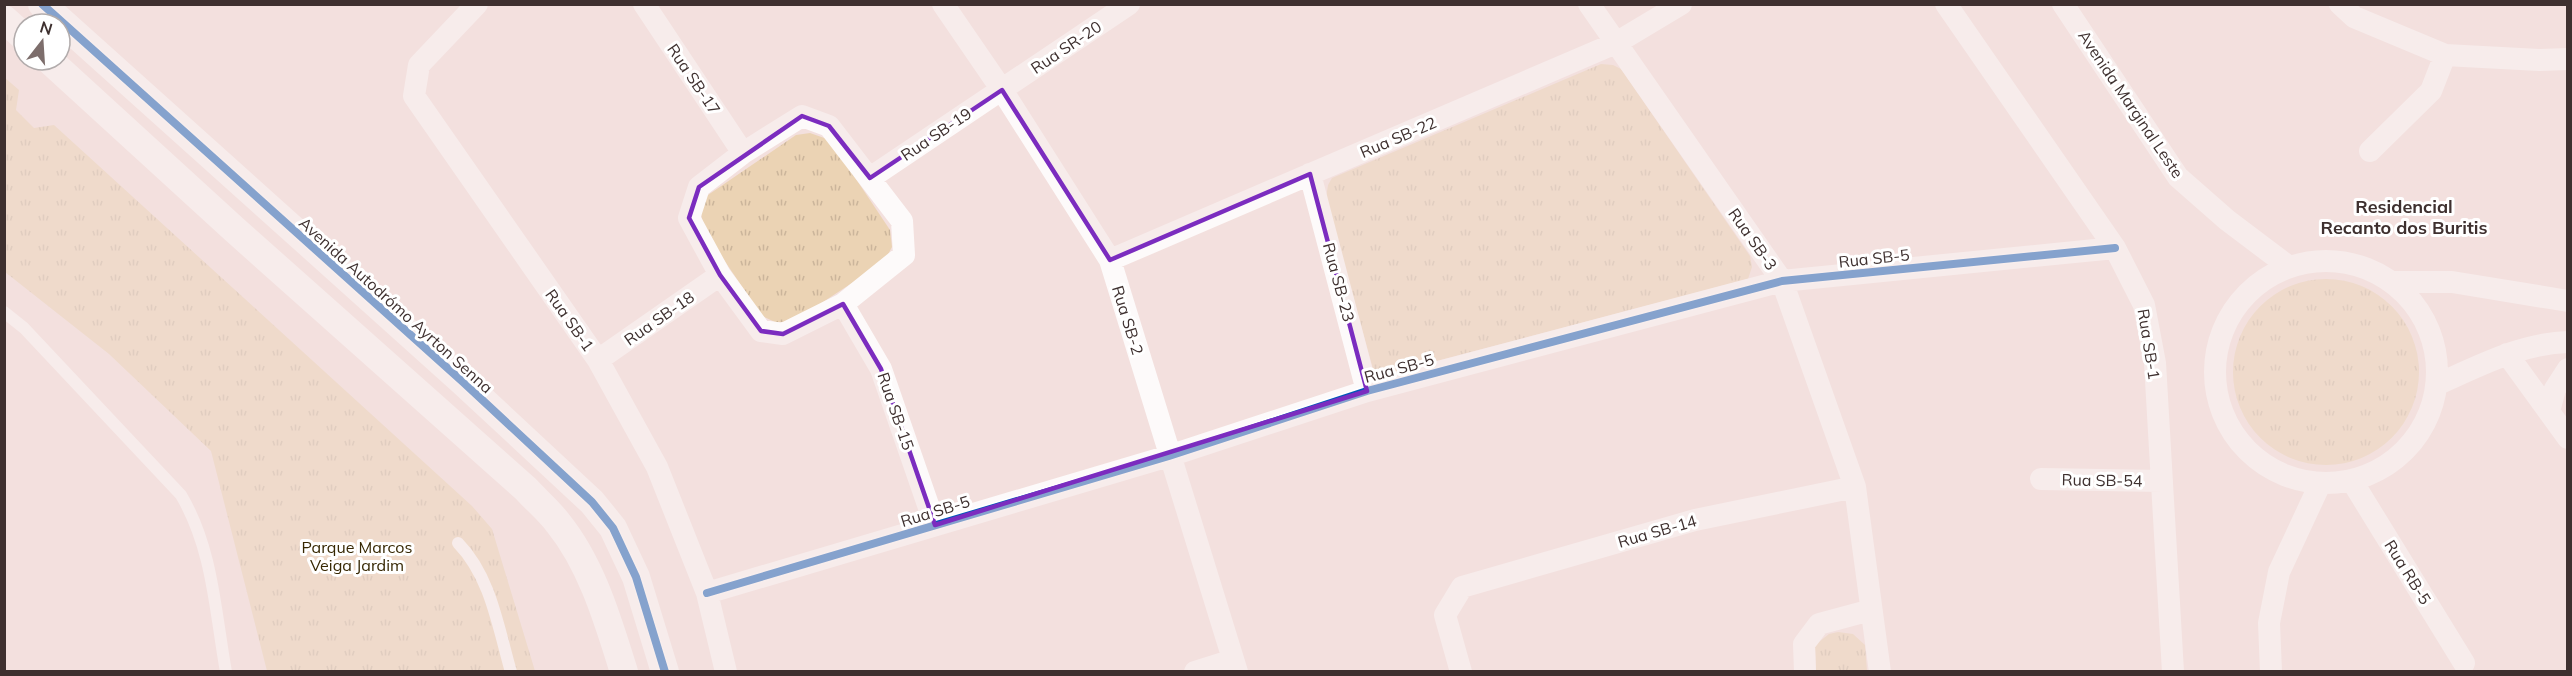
<svg xmlns="http://www.w3.org/2000/svg" width="2572" height="676" font-family="Mulish,sans-serif">
<style>
.park{fill:url(#park-tufts)}
.lines{fill:none;stroke-linecap:round;stroke-linejoin:round}
.service{stroke:#fdfafa;stroke-width:12}
.minor{stroke:#fdfafa;stroke-width:22}
.tertiary{stroke:#fdfafa;stroke-width:28}
.cycleway-casing{stroke:#fff;stroke-width:11}
.cycleway{stroke:#0057b8;stroke-width:8}
.marked{fill:none;stroke:#7b2cbf;stroke-width:4.5;stroke-linejoin:round}
.labels{text-anchor:middle;dominant-baseline:central;stroke-width:6;stroke-linejoin:round;paint-order:stroke}
.street-label{font-size:16px;fill:#3e302f;stroke:#fff}
.park-label{font-size:16px;fill:#362702;stroke:#fff}
.neighbourhood-label{font-size:18px;font-weight:bold;fill:#3e302f;stroke:#fff}
</style>
<defs>
<pattern id="park-tufts" width="24" height="20" patternUnits="userSpaceOnUse" patternTransform="scale(1.5)"><rect width="24" height="20" fill="#ebd3b4"/><path d="M3 7l-1-3M5 7V3M7 7l1-3M15 17l-1-3M17 17v-4M19 17l1-3" fill="none" stroke="#cbb59b"/></pattern>
</defs>
<rect width="100%" height="100%" fill="#f3e0de"/>
<path class="park" d="M1601 64 1613 65 1621 69 1750 256 1752 267 1748 279 1380 376 1373 369 1326 198 1328 185 1332 178Z
M4 77 19 90 16 110 34 128 54 125 472 506 492 529 535 671H267L211 451 109 354 5 272Z
M810 133 830 140 890 230 892 247 884 262 791 323 775 322 762 316 705 232 701 214 705 197 796 135Z
M2233 372a93 93 0 1 1 186 0a93 93 0 1 1-186 0Z
M1838 632 1853 634 1865 645 1867 671H1816L1815 645 1829 634Z"/>
<g class="lines">
<path class="service" d="M4 312 24 328 181 495C213 549 215 611 226 672
M458 543C491 577 498 627 511 672"/>
<path class="minor" d="M477 4 419 65 414 96 598 360 657 467 707 593 726 672
M644 4 743 153
M943 4 1002 90 1110 260 1237 672
M1589 4 1782 281 1855 487 1880 672
M1946 4 2115 248 2144 305 2155 363 2173 672
M2063 4 2178 177 2227 220 2288 266
M2340 4 2354 17 2445 55 2539 60 2568 59
M802 116 829 126 902 221 904 255 843 304 783 334 761 331 720 275 689 218 699 187 743 153Z
M2370 151 2431 91 2445 55
M1310 174 1367 391
M870 178 1129 4
M1110 260 1616 43 1681 4
M2215 372a111 111 0 1 1 222 0a111 111 0 1 1-222 0Z
M2392 282H2452L2568 301
M843 304 881 369 935 525
M2507 354 2568 438
M598 360 720 275
M2438 384C2479 366 2522 343 2568 342
M2549 411 2555 389 2568 369
M2041 479 2162 481
M2352 481 2464 663
M707 593 1169 456 1367 391 1782 281 2115 248
M1195 672 1233 660
M1461 672 1445 615 1462 587 1695 520 1855 487
M1805 672 1804 644 1819 624 1871 610
M2271 672 2269 623 2279 572 2320 484"/>
<path class="tertiary" d="M42 4 463 382 592 502 613 528 636 577 665 672
M4 19 24 37
M49 60 235 230 526 489C536 500 549 511 558 523 592 565 608 621 624 672"/>
<g class="cycleway-casing">
<path id="cycleway" d="M42 4 463 382 592 502 613 528 636 577 665 672
M707 593 1169 456 1367 391 1782 281 2115 248"/>
</g>
<use href="#cycleway" class="cycleway"/>
</g>
<path d="M0 0H2572V676H0ZM1002 90 1110 260 1310 174 1367 391 935 525 881 369 843 304 783 334 761 331 720 275 689 218 699 187 802 116 829 126 870 178Z" fill="#f3e0de" fill-opacity=".55" fill-rule="evenodd"/>
<path class="marked" d="M1002 90 1110 260 1310 174 1367 391 935 525 881 369 843 304 783 334 761 331 720 275 689 218 699 187 802 116 829 126 870 178Z"/>
<g class="labels">
<g class="street-label">
<text transform="translate(1066 47) rotate(-34)">Rua SR-20</text>
<text transform="translate(694 79) rotate(56)">Rua SB-17</text>
<text transform="translate(2131 104) rotate(56)">Avenida Marginal Leste</text>
<text transform="translate(936 134) rotate(-34)">Rua SB-19</text>
<text transform="translate(1398 137) rotate(-23)">Rua SB-22</text>
<text transform="translate(1753 239) rotate(55)">Rua SB-3</text>
<text transform="translate(1874 258) rotate(-6)">Rua SB-5</text>
<text transform="translate(1339 282) rotate(75)">Rua SB-23</text>
<text transform="translate(396 305) rotate(42)">Avenida Autodrómo Ayrton Senna</text>
<text transform="translate(659 318) rotate(-35)">Rua SB-18</text>
<text transform="translate(570 320) rotate(55)">Rua SB-1</text>
<text transform="translate(1128 320) rotate(73)">Rua SB-2</text>
<text transform="translate(2149 344) rotate(81)">Rua SB-1</text>
<text transform="translate(1399 368) rotate(-15)">Rua SB-5</text>
<text transform="translate(896 411) rotate(71)">Rua SB-15</text>
<text transform="translate(2102 480) rotate(1)">Rua SB-54</text>
<text transform="translate(935 511) rotate(-17)">Rua SB-5</text>
<text transform="translate(1657 531) rotate(-16)">Rua SB-14</text>
<text transform="translate(2408 572) rotate(58)">Rua RB-5</text>
</g>
<g class="park-label">
<text x="357" y="547">Parque Marcos<tspan x="357" dy="18">Veiga Jardim</tspan></text>
</g>
<g class="neighbourhood-label">
<text x="2404" y="206">Residencial<tspan x="2404" dy="21">Recanto dos Buritis</tspan></text>
</g>
</g>
<rect width="2572" height="676" fill="none" stroke="#3e302f" stroke-width="12"/>
<g transform="translate(42 42) rotate(17)"><circle r="28" fill="#ffffff" stroke="#b2acac" stroke-width="1.5"/>
<path d="M0-4.5L10 22L0 15L-10 22Z" fill="#7d6e6c"/>
<text y="-9" font-size="16" font-weight="bold" text-anchor="middle" fill="#3e302f">N</text>
</g>
</svg>
